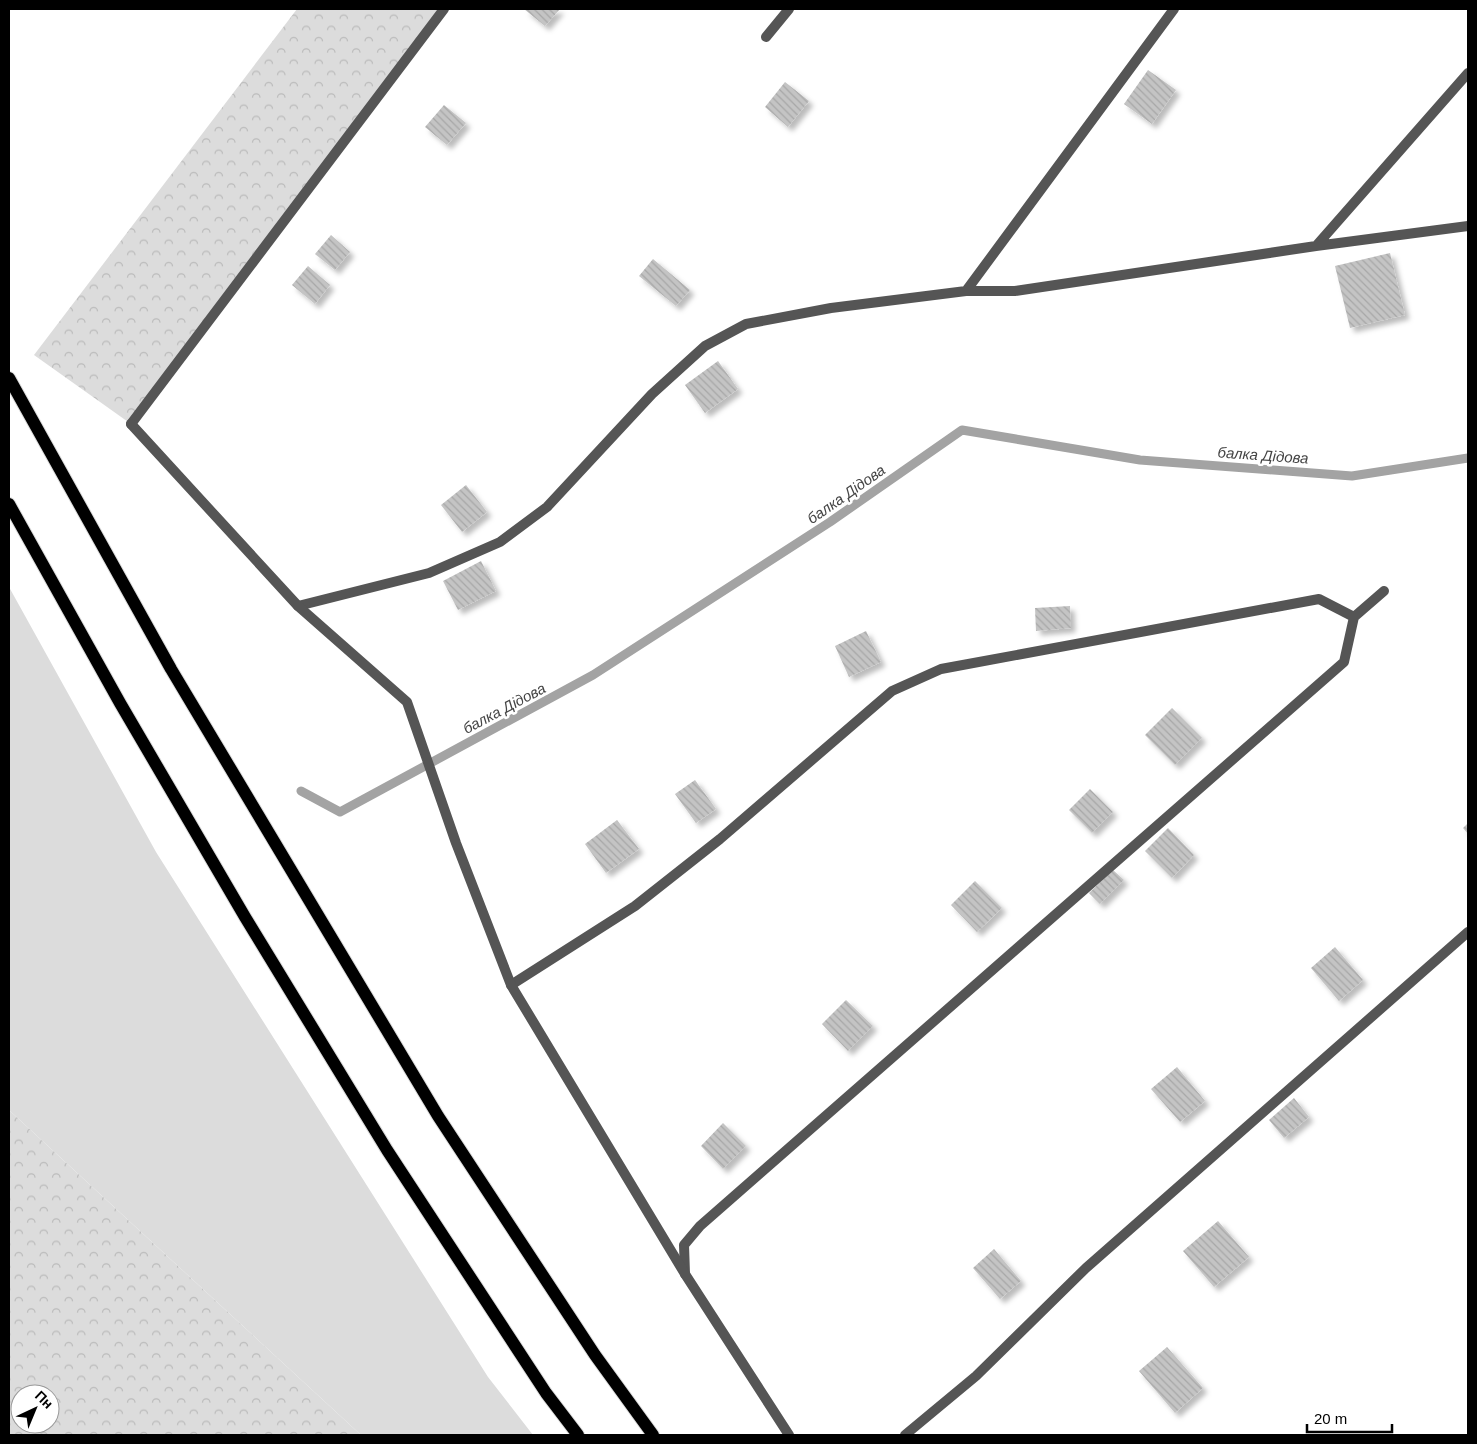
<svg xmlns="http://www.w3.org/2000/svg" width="1477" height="1444" font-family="Arial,sans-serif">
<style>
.grass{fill:#dcdcdc}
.forest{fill:url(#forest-crowns);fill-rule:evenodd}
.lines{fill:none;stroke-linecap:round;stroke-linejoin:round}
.stream{stroke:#a3a3a3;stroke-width:9}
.building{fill:url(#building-back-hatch);filter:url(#shadow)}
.primary-casing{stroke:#dbdbdb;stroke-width:14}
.lane{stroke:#555;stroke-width:10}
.street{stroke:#555;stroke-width:10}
.primary{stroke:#000;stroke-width:12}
.labels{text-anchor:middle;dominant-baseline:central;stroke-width:5;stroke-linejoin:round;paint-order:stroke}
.water-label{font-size:15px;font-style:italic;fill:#444;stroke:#fff}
</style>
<defs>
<pattern id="forest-crowns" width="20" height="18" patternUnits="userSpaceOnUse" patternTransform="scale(1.25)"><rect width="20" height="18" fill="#dcdcdc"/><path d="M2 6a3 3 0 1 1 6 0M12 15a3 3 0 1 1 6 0" fill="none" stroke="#bbb"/></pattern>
<pattern id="building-back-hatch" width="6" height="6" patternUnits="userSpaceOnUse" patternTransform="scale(1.25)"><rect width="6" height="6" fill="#c4c4c4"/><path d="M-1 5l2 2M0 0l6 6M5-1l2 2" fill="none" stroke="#a7a7a7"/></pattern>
<filter id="shadow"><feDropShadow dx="4.5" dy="4.5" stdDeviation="2.5" flood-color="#0004"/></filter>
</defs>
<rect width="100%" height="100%" fill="#fff"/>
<path class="grass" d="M9 587 156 852 488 1377 533 1435H361L9 1110Z"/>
<path class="forest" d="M297 9H444L131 424 34 355Z
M9 1110 361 1435H9ZM20 1394H50V1424H20Z"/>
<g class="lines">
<path class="stream" d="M301 791 340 812 593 675 830 522 962 430 1140 460 1352 476 1468 458"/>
</g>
<path class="building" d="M524 9H560L545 26Z
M1148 70 1176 90 1152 124 1124 104Z
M785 82 809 101 788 127 765 107Z
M444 105 466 123 447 145 425 127Z
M331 235 350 252 335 270 315 254Z
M1390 253 1405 315 1350 328 1335 266Z
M653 259 690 290 676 306 639 276Z
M308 266 330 285 315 304 292 285Z
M718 361 738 389 705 413 685 385Z
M466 485 487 512 462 532 441 505Z
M481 561 496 591 458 610 443 581Z
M1070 606 1071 628 1036 631 1035 608Z
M866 631 881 662 849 677 835 646Z
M1172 708 1202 738 1175 765 1145 735Z
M695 780 716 809 696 823 675 794Z
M1090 789 1113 812 1092 833 1069 810Z
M617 820 639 849 606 873 585 844Z
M1468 823V834L1463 828Z
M1168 828 1194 855 1172 878 1145 851Z
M1113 870 1124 880 1100 904 1089 893Z
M975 881 1002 908 977 932 951 905Z
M1335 947 1363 980 1339 1001 1311 968Z
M846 1000 873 1026 848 1051 822 1024Z
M1177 1067 1205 1101 1180 1122 1151 1089Z
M1294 1098 1309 1117 1284 1138 1269 1120Z
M723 1123 746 1146 723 1169 701 1146Z
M1218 1221 1249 1257 1214 1287 1183 1251Z
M994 1249 1021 1281 1000 1299 973 1268Z
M1167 1347 1203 1388 1175 1413 1139 1371Z"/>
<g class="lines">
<g class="primary-casing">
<path id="primary" d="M9 378 171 669 438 1116 595 1355 653 1435
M9 504 120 703 245 917 387 1150 546 1393 578 1435"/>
</g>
<path class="lane" d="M766 37 789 9
M1316 246 1468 226
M966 291 1174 9
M131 424 444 9
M298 606 429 573 500 542 547 507 652 394 705 346 746 324 831 308 966 291H1015L1316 246 1468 73
M511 985 635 906 720 839 892 691 941 669 1319 599 1354 617
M685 1274 684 1245 700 1226 1344 662 1354 617 1384 591
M905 1435 976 1376 1086 1268 1468 932"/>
<path class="street" d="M131 424 298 606 407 702 456 843 511 985 685 1274 789 1435"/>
<use href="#primary" class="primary"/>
</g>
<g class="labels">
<g class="water-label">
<text transform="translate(1263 455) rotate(4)">балка Дідова</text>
<text transform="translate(846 494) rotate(-35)">балка Дідова</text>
<text transform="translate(504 708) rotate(-28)">балка Дідова</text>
</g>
</g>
<rect width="1477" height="1444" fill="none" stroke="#000000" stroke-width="20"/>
<g transform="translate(35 1409) rotate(44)"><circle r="24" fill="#ffffff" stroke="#999999"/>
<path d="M0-4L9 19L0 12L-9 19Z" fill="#000000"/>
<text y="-8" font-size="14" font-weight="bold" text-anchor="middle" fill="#000000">Пн</text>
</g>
<path d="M1307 1424v8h85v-8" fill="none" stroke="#000000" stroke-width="2.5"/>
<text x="1314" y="1424" font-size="15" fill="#000000" stroke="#ffffff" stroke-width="4" paint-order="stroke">20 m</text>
</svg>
